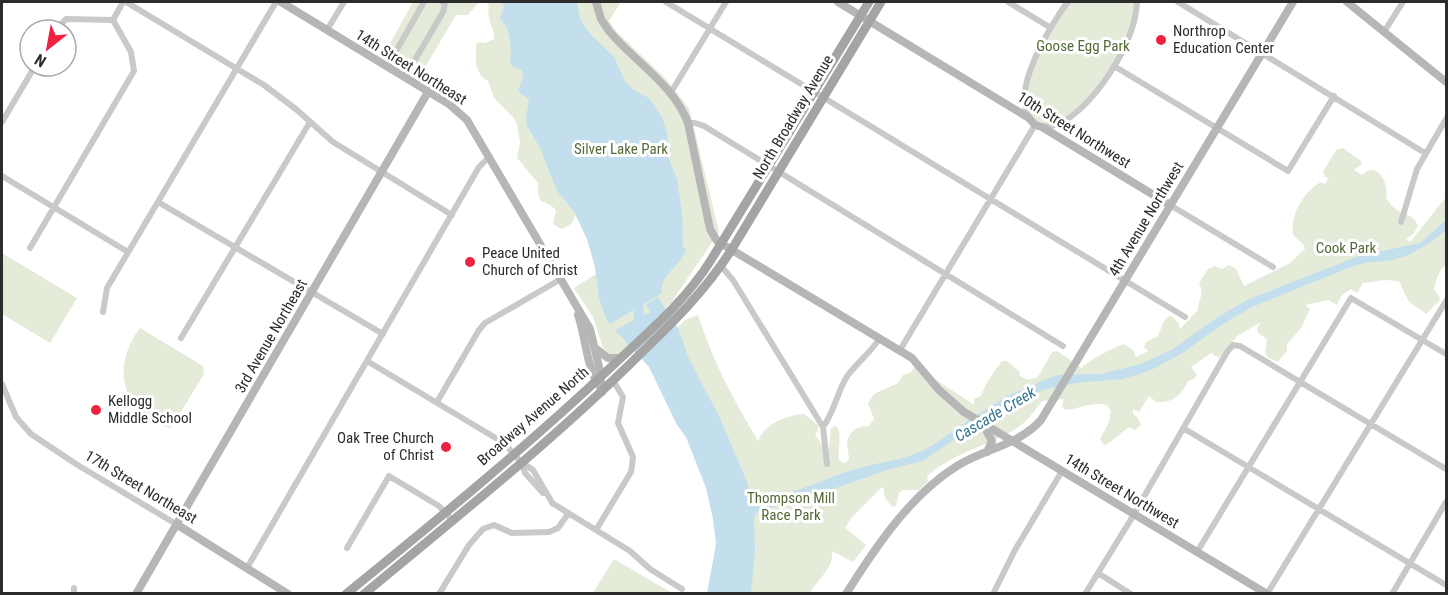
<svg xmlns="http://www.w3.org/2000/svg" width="1448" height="595" font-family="'Roboto Condensed',sans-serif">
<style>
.green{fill:#e4ebd8}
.water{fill:#c3dfed}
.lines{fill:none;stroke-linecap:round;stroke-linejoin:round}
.river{stroke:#c3dfed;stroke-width:10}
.street{stroke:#c9c9c9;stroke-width:6}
.secondary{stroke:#b6b6b6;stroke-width:8}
.primary{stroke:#a4a4a4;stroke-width:9}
.poi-dot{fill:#ef2240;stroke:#fff;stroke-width:2}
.labels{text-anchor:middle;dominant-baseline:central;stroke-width:6;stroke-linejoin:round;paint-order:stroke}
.poi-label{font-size:15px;fill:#2c2c2c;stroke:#fff;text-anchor:start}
.park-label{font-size:15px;fill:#536a37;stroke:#fff}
.street-label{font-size:15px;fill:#2c2c2c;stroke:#fff}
.water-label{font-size:16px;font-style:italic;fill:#367592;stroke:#fff}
</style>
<rect width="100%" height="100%" fill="#fff"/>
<path class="green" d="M413 2H479L468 15H456L424 69 388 47Z
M486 2H621L609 21 617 32 667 80 688 107 691 115 719 232 671 303 618 355 610 354 603 348 593 317 574 288 596 274C594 253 585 233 575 215 574 223 570 225 562 229L553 224 556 210C544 198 537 208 538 183L517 158 520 142 517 124 513 117 494 98 488 81 481 76 476 65V44L480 42 485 43 494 39C495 26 486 22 489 6Z
M1063 2H1137L1130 33 1104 81 1064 122 1042 127 1029 118 1025 91 1032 68 1056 19 1054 17Z
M1343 148 1360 160 1362 164 1354 170 1362 175C1376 160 1390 183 1386 198 1389 202 1392 207 1397 210 1406 215 1414 215 1418 226 1415 232 1412 236 1406 239L1410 242 1446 197V265C1439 269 1435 282 1434 290L1438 294 1440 300 1426 314 1409 302 1399 281 1385 280 1363 283 1357 293 1351 289 1342 295 1337 305 1328 300 1305 305 1310 309 1301 328 1287 344V351L1278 362 1269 358 1265 353 1267 339 1257 332 1258 326 1261 322 1237 336 1219 358 1211 353 1191 367 1197 375 1194 379 1188 381C1181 396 1173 403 1156 402L1149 396 1139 412 1133 409V414L1138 418 1141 425 1135 430 1129 427 1109 443 1104 445 1100 439 1109 422 1111 411 1107 405C1091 401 1080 409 1065 410L1062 406 1064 399 1042 401C1035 410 1028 421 1017 428 987 447 956 451 927 476L928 481 919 490H903L899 493 896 506 893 507C887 501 882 496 884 487L881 488 852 517 845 528 866 545 853 562 832 551C834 569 817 579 810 593H731L735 514 659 347 685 320 698 315C713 362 733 399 758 441 764 424 787 415 804 414L818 425V431L815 434 828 455 831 428 835 426 838 428C842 438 837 449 839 460L844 463 849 460C849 454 847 449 847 444 848 431 858 425 869 426L874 419 868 403 874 394 898 383 903 375 911 372 915 366 974 405V399L981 396C986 382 993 373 1002 361H1007L1019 371 1020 376 1028 380 1038 377 1052 352 1057 351 1082 368C1087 361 1115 347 1124 344L1133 350 1136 357 1148 351 1144 347 1146 342 1158 336 1164 321 1169 316 1174 318 1179 324 1180 329 1198 310C1198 299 1205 295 1199 283L1208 269 1215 266 1222 269 1229 265 1236 269 1244 286 1290 263 1305 249 1304 245 1293 235C1290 215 1303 192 1321 182L1325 184 1329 177 1326 178 1323 172 1336 150Z
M2 253 77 298 50 343 2 314Z
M140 328 203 366 204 374 171 428C163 426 155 425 148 421 141 417 137 410 133 403 117 379 123 350 140 328Z
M614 559 672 593H593Z"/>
<path class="water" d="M502 2H577L581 21 590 34 614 57 626 83 634 90 649 98 662 117 667 133 668 157 677 179 682 212 683 246 686 250C681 266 659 275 662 293L610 324 606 319 599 298 595 267 587 239 574 211 557 191 540 148 527 126 526 117 529 100 518 91 524 75 521 69C509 67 509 61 511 51 511 47 509 36 508 31 507 27 503 22 500 18L504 7Z
M1446 220V230C1430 243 1413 256 1391 260 1378 262 1366 262 1353 266L1252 307 1220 326 1181 354 1149 371 1123 379 1076 383 1043 390 966 431 923 461 890 469 805 499 758 511 754 517 755 552 751 593H707L716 544 713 519 706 488 686 437 677 425 649 367 615 330 650 312 646 304 658 297 678 328 689 359 720 418 747 482 750 495C775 506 830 475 856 469 878 462 901 461 922 451 935 445 945 436 957 428 973 417 990 407 1007 396L1057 375 1101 374 1141 364 1171 350 1221 315 1249 299 1359 256 1420 243Z"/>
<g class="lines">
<path class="river" d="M638 294 639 318 647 330"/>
<path class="street" d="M126 2 264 85 297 110 333 142 452 215
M666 2 1185 317
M1008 2 1051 28
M1178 2 1425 153
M113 20 123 2
M56 30 66 19 113 20
M327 30 344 2
M1384 32 1403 2
M1114 66 1288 171 1334 96
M387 67 424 2
M405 77 443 12 445 4 442 2
M670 94 726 2
M1029 118C1028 114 1025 109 1025 105 1020 77 1051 24 1068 2
M2 122 35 66
M688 123H695L704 126 1063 346
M1043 127C1050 126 1058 126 1065 121 1099 98 1135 43 1137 2
M2 176 128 252
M158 202 383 334
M1170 205 1273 267
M1401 222 1417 169 1446 119
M30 248 134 71 131 52 113 20
M721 266 733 280 823 427
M103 312 107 288 276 2
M181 338 310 122
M900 350 1035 125
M367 361 504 443 521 462 533 470 553 504
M2 384 16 417 31 434 76 464 176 524
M437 402 479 330 485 323 561 279
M1183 428 1446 585
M522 463 525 473 543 493
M827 464 823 427C835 411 837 391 848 375 858 362 871 352 880 338
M552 503 630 551 650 569 682 589
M596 530 631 472 632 466 633 457 618 423 623 397 614 382
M347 548 389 476 439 506 452 520
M1197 552 1351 298 1446 354
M247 568 479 167 489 157
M1098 573 1131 594
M74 588V594
M439 594 469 545 483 529 494 525 512 533 549 532 558 528 568 514
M993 594 1015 550 1062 471
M1085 594 1130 521 1227 352 1233 345 1240 346 1446 469
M1267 594 1446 301
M1392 594 1446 502"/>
<path class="secondary" d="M281 2 449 104 467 120 590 329 600 371 602 392
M596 2 601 19 609 31C634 61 674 85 688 123L710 229 717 241 912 358 939 390 964 412 1267 594
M838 2 1029 118 1035 125 1042 127 1170 205
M1347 2 1446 82
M578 315C586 338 586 365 599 386
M595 348 608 358H621
M984 426 992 441 987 452
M176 524 288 594
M136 594 428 92
M846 594C875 548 910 495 957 466 984 449 1019 445 1041 420L1293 2"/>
<path class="primary" d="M346 594C436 521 525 448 609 369 645 335 685 302 711 260L869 2
M364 594C455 518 549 444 633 361 670 325 704 293 732 249L881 2"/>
</g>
<g class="poi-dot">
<circle cx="1161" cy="40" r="6"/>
<circle cx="470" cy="262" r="6"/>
<circle cx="96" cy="410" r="6"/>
<circle cx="446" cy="447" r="6"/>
</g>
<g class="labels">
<g class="poi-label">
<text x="1173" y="31">Northrop<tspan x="1173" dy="17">Education Center</tspan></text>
<text x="482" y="253">Peace United<tspan x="482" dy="17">Church of Christ</tspan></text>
<text x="108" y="401">Kellogg<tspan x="108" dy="17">Middle School</tspan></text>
<text x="434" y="438" text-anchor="end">Oak Tree Church<tspan x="434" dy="17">of Christ</tspan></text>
</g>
<g class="park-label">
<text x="1083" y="46">Goose Egg Park</text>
<text x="621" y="149">Silver Lake Park</text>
<text x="1346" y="248">Cook Park</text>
<text x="791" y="498">Thompson Mill<tspan x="791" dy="17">Race Park</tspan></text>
</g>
<g class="street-label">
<text transform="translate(411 67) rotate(32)">14th Street Northeast</text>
<text transform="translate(793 117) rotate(-59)">North Broadway Avenue</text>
<text transform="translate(1074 130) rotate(32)">10th Street Northwest</text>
<text transform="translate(1146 219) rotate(-59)">4th Avenue Northwest</text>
<text transform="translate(271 336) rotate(-60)">3rd Avenue Northeast</text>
<text transform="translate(533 416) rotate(-41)">Broadway Avenue North</text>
<text transform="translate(141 487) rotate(31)">17th Street Northeast</text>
<text transform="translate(1122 491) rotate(31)">14th Street Northwest</text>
</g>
<g class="water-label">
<text transform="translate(995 414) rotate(-31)">Cascade Creek</text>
</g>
</g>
<rect width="1448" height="595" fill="none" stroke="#2c2c2c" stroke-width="6"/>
<g transform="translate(48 48) rotate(211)"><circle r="28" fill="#ffffff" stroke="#ababab" stroke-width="1.5"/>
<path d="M0-4.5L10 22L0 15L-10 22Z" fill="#ef2240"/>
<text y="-9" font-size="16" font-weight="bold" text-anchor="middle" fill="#2c2c2c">N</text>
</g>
</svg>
